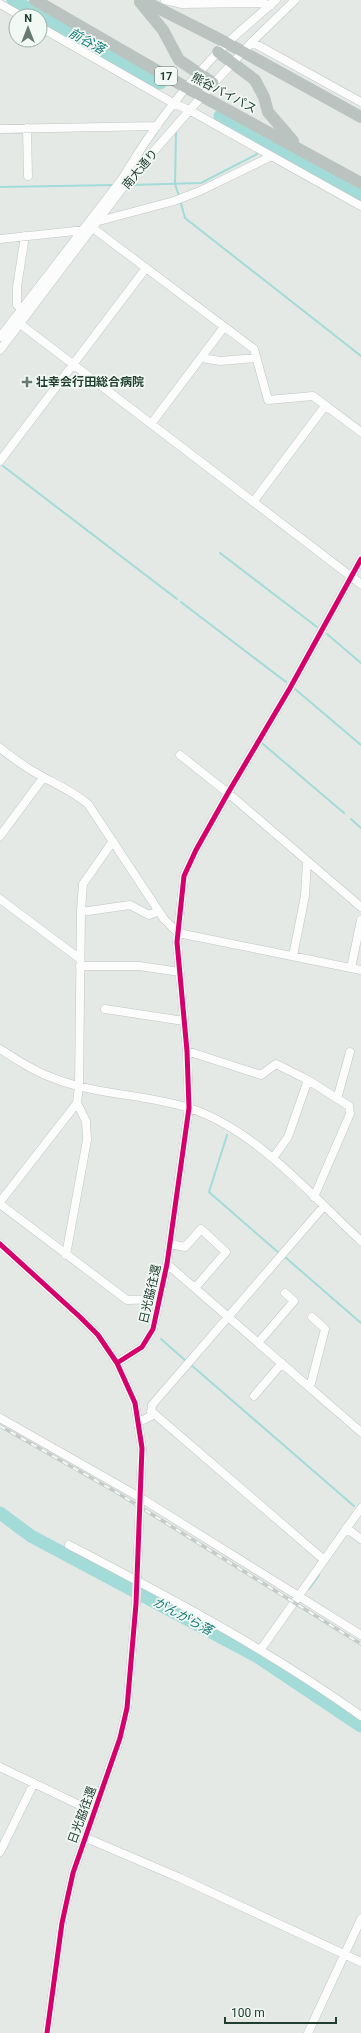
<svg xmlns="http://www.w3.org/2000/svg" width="361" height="2033" font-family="Roboto,'Noto Sans JP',sans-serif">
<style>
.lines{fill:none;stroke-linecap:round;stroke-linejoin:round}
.stream{stroke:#a2dbd8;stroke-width:2}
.river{stroke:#a2dbd8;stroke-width:13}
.minor-casing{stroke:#c1c6c3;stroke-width:9}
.highway-casing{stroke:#bcc5c1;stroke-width:12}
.minor{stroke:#fbfcfb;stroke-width:8}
.highway{stroke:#bac3bf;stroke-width:11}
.rail-casing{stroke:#c6cbc9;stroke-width:3.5}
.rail{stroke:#f2f9f4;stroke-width:2;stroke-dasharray:6;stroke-linecap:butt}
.cycleway-casing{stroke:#f2f9f4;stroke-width:8}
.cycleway{stroke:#d6006c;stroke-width:5}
.poi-dot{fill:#657a70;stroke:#f2f9f4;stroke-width:1.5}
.labels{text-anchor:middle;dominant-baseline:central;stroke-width:3.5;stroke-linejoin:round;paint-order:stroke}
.shield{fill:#f2f9f4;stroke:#5f766b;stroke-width:1}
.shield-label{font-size:11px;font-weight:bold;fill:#203e30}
.street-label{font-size:12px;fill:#203e30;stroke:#f2f9f4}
.poi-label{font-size:12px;font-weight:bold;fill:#203e30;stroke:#f2f9f4;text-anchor:start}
.water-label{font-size:13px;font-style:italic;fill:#177d7b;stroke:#f2f9f4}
</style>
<rect width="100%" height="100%" fill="#e4e9e6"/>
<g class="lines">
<path class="stream" d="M176 131 175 184 179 196
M129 185 201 183 257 154
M0 187 115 185
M180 200 185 218 361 356
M3 466 177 599
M220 553 317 627
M181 602 286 682
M327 634 361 663
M295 689 361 745
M263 744 344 813
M351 819 361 828
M227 1135 209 1192 279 1253
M285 1257 361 1323
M161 1339 186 1361
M190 1364 354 1506
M309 1589 319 1575"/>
<path class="river" d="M13 0 160 83
M220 116 361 196
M0 1513 31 1536 258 1657 361 1726"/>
<g class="minor-casing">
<path id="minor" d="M165 0 182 4 259 3 271 5
M0 4 21 16
M40 27 173 103 189 110 361 206
M252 42 361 102
M27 128 28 176
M0 129 157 126
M99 221 174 201 200 191 270 157
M0 239 94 229 254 349 268 400 313 396 361 432
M21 309 17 305V287L25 236
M15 320 361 584
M0 337 122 179C151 130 186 84 226 44 242 29 259 15 276 0
M0 350 127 182 202 96 252 42 295 0
M202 358 220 361 256 358
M151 424 224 327
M0 461 146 268
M253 502 325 406
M0 748C14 759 29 770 45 778 60 786 75 793 88 804L164 919 178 933 361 970
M180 755 228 793 361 907
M0 836 43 778
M0 899 80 959
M81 912 130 905 149 915 159 911
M293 956 305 896 307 861
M80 966H139L180 972
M351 968 361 920
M105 1009 184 1021
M0 1049C17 1060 34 1071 53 1078 96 1095 145 1094 189 1108 255 1129 311 1195 361 1241
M187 1051 261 1075 276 1064 308 1080 349 1106 350 1114 314 1197
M337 1099 350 1052
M273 1158 288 1137 308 1080
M0 1202 77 1103 79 1086 81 910 83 884 113 841
M0 1204 127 1300 160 1299
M0 1244 80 1317 98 1335 117 1363 135 1403 142 1448 136 1604 127 1708 120 1738 73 1873 62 1923 47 2033
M170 1244 185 1247 201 1229 226 1252 195 1288
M66 1255 87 1140 86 1121 77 1103
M167 1264 361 1432
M258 1343 294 1301 285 1293
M117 1363 142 1347 153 1329 167 1264 189 1108 187 1051 177 942 184 876 196 850 228 793 290 688 361 559
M310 1387 325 1329 312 1317
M254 1396 282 1363
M151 1411 323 1559
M0 1418 141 1498 361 1635
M139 1422 151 1416 152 1405 324 1206
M346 1528 361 1539
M69 1545C169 1597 269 1650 361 1716
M261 1649 361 1508
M0 1767 94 1812
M84 1837 180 1878 361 1962
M0 1852 34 1783
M308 2033 361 1919"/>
</g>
<g class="highway-casing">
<path id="highway" d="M35 0 187 88 361 183
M142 0 227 43 361 117
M140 2 163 30 179 60 213 83
M218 52 255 80 264 97 268 112 293 141"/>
</g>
<use href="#minor" class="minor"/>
<use href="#highway" class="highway"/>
<g class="rail-casing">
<path id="rail" d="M0 1426 116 1492 361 1644"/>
</g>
<use href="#rail" class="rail"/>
<g class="cycleway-casing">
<path id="cycleway" d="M0 1244 80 1317 98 1335 117 1363 135 1403 142 1448 136 1604 127 1708 120 1738 73 1873 62 1923 47 2033
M117 1363 142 1347 153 1329 167 1264 189 1108 187 1051 177 942 184 876 196 850 228 793 290 688 361 559"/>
</g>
<use href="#cycleway" class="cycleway"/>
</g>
<path class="poi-dot" d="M25 376h4v4h4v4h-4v4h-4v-4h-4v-4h4z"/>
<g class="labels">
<rect class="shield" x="155" y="67" width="22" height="18" rx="3"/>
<g class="shield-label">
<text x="166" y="76">17</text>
</g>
<g class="street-label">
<text transform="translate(224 93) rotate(28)">熊谷バイパス</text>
<text transform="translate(140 169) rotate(-50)">南大通り</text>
<text transform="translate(150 1294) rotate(-77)">日光脇往還</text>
<text transform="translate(82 1815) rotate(-70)">日光脇往還</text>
</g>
<g class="poi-label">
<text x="36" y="382">壮幸会行田総合病院</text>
</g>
<g class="water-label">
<text transform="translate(87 41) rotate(29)">前谷落</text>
<text transform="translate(183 1616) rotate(28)">がんがら落</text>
</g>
</g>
<g transform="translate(28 28)"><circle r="19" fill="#f2f9f4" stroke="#9eaea6"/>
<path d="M0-3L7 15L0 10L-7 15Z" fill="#657a70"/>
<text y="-6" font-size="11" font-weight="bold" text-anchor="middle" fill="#203e30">N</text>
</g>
<path d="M225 2017v6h111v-6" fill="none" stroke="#203e30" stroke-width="2"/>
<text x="231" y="2017" font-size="12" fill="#203e30" stroke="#f2f9f4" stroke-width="3" paint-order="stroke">100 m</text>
</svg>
